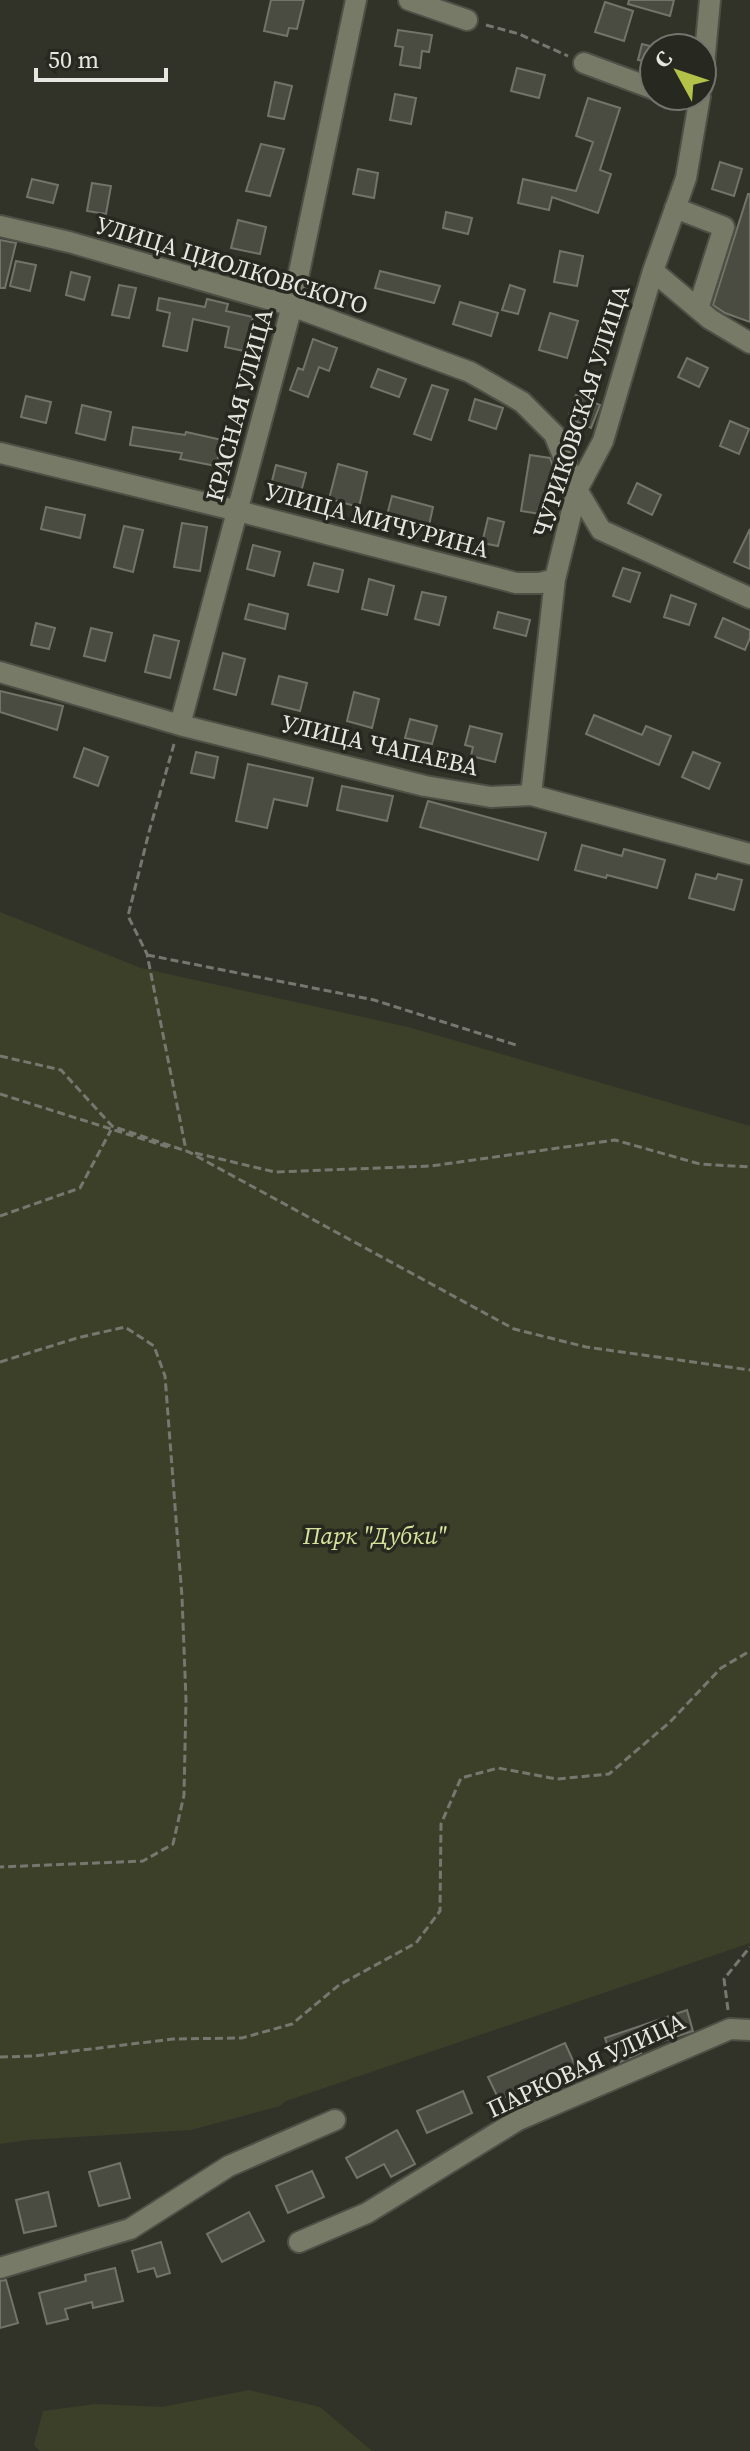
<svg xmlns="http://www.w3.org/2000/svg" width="750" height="2451" font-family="'Source Serif 4',serif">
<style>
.green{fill:#3c4028}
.building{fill:#4a4c42;stroke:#727469;stroke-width:2}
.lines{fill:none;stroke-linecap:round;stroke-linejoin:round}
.minor-casing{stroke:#4e5046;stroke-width:24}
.path{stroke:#76776f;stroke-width:3;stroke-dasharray:8 4;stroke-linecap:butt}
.minor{stroke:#767a67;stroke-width:20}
.labels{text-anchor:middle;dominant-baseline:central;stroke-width:7;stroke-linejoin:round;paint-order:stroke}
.street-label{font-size:24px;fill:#e6e7e1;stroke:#272920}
.park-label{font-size:24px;font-style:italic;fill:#d7e39a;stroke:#272920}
</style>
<rect width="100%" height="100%" fill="#313329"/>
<path class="green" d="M0 912 141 968 408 1027 750 1126V1943L286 2101 280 2106 191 2130 28 2140 0 2144Z
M249 2390 320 2407 372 2451H40L34 2445 43 2411 95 2404 162 2407Z"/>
<path class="building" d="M271 0H304L297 29 289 28 287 36 264 31Z
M629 0H674L670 16 628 4Z
M605 2 633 11 624 41 595 32Z
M398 30 432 35 429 52 422 51 420 68 400 65 403 47 395 46Z
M642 44 654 47V63L638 60Z
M517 68 545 75 539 98 511 91Z
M275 82 292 86 284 119 268 116Z
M395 94 416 98 411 124 390 120Z
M588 98 620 108 600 170 611 174 598 213 552 197 549 210 518 203 523 179 576 191 593 142 576 136Z
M261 144 284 149 270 196 246 191Z
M720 162 742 169 734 196 712 189Z
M358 169 378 173 374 198 353 194Z
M32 179 58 185 53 203 27 197Z
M92 183 111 186 106 214 87 211Z
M748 194H750V322L725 313 713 305Z
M446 212 472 218 468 234 443 228Z
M238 220 266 227 260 254 231 248Z
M0 240 16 243 5 288H0Z
M560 251 583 256 577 286 554 282Z
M16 261 36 265 30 291 10 286Z
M380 271 440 286 434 303 375 288Z
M71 272 90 277 84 300 66 295Z
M119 285 136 288 129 318 112 315Z
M510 285 525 290 518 314 502 310Z
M159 298 205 307 207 299 228 304 226 311 253 317 244 351 225 347 229 327 193 319 187 351 163 346 170 313 157 310Z
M460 302 498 313 491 336 453 324Z
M550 313 578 321 567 358 539 350Z
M313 339 337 348 329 371 319 367 308 397 290 390 298 368 303 370Z
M687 358 708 368 699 387 678 377Z
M378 369 406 379 399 397 371 387Z
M432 385 448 390 431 440 414 434Z
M576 395 600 405 591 428 568 418Z
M26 396 51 402 46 423 21 417Z
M475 399 503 408 496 429 469 420Z
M82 405 111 412 105 440 76 433Z
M730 421 749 429 739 454 720 446Z
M133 427 185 435 186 432 222 440 216 466 180 459 182 453 130 445Z
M530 455 550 458 554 469 547 515 521 511Z
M338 464 367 472 359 507 329 499Z
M276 465 306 473 300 496 270 489Z
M637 483 661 495 652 515 628 503Z
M392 496 433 507 428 530 386 519Z
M46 507 85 515 80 538 41 529Z
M488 518 504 522 498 546 482 543Z
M182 523 207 527 200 571 174 567Z
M124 526 143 530 133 572 114 567Z
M750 529V569L734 562Z
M253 545 280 552 274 576 247 569Z
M314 563 343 570 338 592 308 585Z
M623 568 640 573 630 602 613 596Z
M369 579 394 586 387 615 362 609Z
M422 592 446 597 439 625 415 619Z
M671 595 696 604 689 625 664 617Z
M249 604 288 614 285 629 245 619Z
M498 612 530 620 526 636 494 628Z
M723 618 750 630V638L745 650 715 637Z
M36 623 55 628 49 649 31 645Z
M91 628 112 633 105 661 84 656Z
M154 635 179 641 170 678 145 672Z
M223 653 245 659 236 695 214 689Z
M279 676 307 683 300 711 272 704Z
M0 691 63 706 57 730 0 712Z
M354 692 379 699 372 728 347 721Z
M594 715 642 735 646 726 671 736 659 765 586 734Z
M410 719 437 726 432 744 405 738Z
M470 726 502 734 495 762 471 756 473 747 465 745Z
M84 748 108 757 98 786 74 777Z
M196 752 218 757 214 778 191 773Z
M693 752 720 763 709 789 682 777Z
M248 764 313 778 307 806 274 799 267 828 236 821Z
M342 786 393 796 387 821 337 810Z
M428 801 546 833 538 860 420 827Z
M582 845 622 856 624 849 665 860 657 888 607 875 606 878 575 870Z
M696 874 716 879 718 874 742 880 734 910 689 898Z
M687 2010 693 2031 640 2049 641 2053 614 2065 605 2038Z
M565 2043 575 2065 499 2100 488 2077Z
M463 2091 472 2113 427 2133 417 2111Z
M397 2130 415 2164 391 2177 384 2164 357 2178 346 2158Z
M120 2163 130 2198 99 2206 89 2172Z
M312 2171 324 2197 288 2213 276 2186Z
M48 2192 56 2226 24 2233 16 2200Z
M249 2212 264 2241 222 2262 207 2234Z
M161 2242 170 2273 157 2277 154 2268 138 2272 132 2251Z
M115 2268 123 2301 93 2308 92 2302 65 2309 68 2319 47 2324 39 2293 86 2281 85 2275Z
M6 2280 18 2323 0 2328V2281Z"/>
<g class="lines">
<g class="minor-casing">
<path id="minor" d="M409 0 467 20
M584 63 654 89
M702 86 710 0
M675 208 724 227 698 309
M0 226 69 242 292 306 470 372 522 402 554 434 577 490 601 530 750 598
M653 271 710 319 750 343
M0 453 238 511 516 583H540L555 579
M0 672 180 725 425 786 491 797 531 795 750 854
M180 725 292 306 356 0
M531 795 555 579 577 490 603 441 653 271 686 178 700 96
M299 2242 367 2213 518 2120 730 2029 750 2030
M0 2268 130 2229 229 2166 335 2120"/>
</g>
<path class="path" d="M486 25 519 34 568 56
M174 744 149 832 128 916 147 954 186 1150
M147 955 374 1000 516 1045
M0 1056 61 1070 112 1126 189 1152 514 1329 586 1347 750 1370
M0 1094 168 1147
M195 1153 275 1172 431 1166 615 1140 700 1164 750 1167
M0 1216 80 1188 111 1130
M0 1362 77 1338 125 1327 154 1346 165 1376 182 1597 186 1700 184 1795 173 1844 143 1861 0 1867
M728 2010 724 1979 750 1947
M0 2057 33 2056 173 2039 242 2038 292 2024 339 1985 416 1943 440 1911 441 1824 461 1778 498 1768 557 1779 609 1774 670 1722 721 1668 750 1651"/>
<use href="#minor" class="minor"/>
</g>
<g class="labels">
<g class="street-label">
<text transform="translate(232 265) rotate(17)">УЛИЦА ЦИОЛКОВСКОГО</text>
<text transform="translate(239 405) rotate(-75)">КРАСНАЯ УЛИЦА</text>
<text transform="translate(581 411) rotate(-72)">ЧУРИКОВСКАЯ УЛИЦА</text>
<text transform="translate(377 520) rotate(15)">УЛИЦА МИЧУРИНА</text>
<text transform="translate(380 745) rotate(13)">УЛИЦА ЧАПАЕВА</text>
<text transform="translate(586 2065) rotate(-25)">ПАРКОВАЯ УЛИЦА</text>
</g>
<g class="park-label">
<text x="375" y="1535">Парк "Дубки"</text>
</g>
</g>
<g transform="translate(678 72) rotate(310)"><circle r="38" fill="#272920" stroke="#73756d" stroke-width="2"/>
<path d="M0-6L14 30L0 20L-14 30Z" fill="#b4c24a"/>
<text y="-12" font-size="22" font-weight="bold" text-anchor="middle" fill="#e6e7e1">С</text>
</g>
<path d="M36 68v12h130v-12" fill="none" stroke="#e6e7e1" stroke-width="4"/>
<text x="48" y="68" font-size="24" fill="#e6e7e1" stroke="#272920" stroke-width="6" paint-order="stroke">50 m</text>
</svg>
